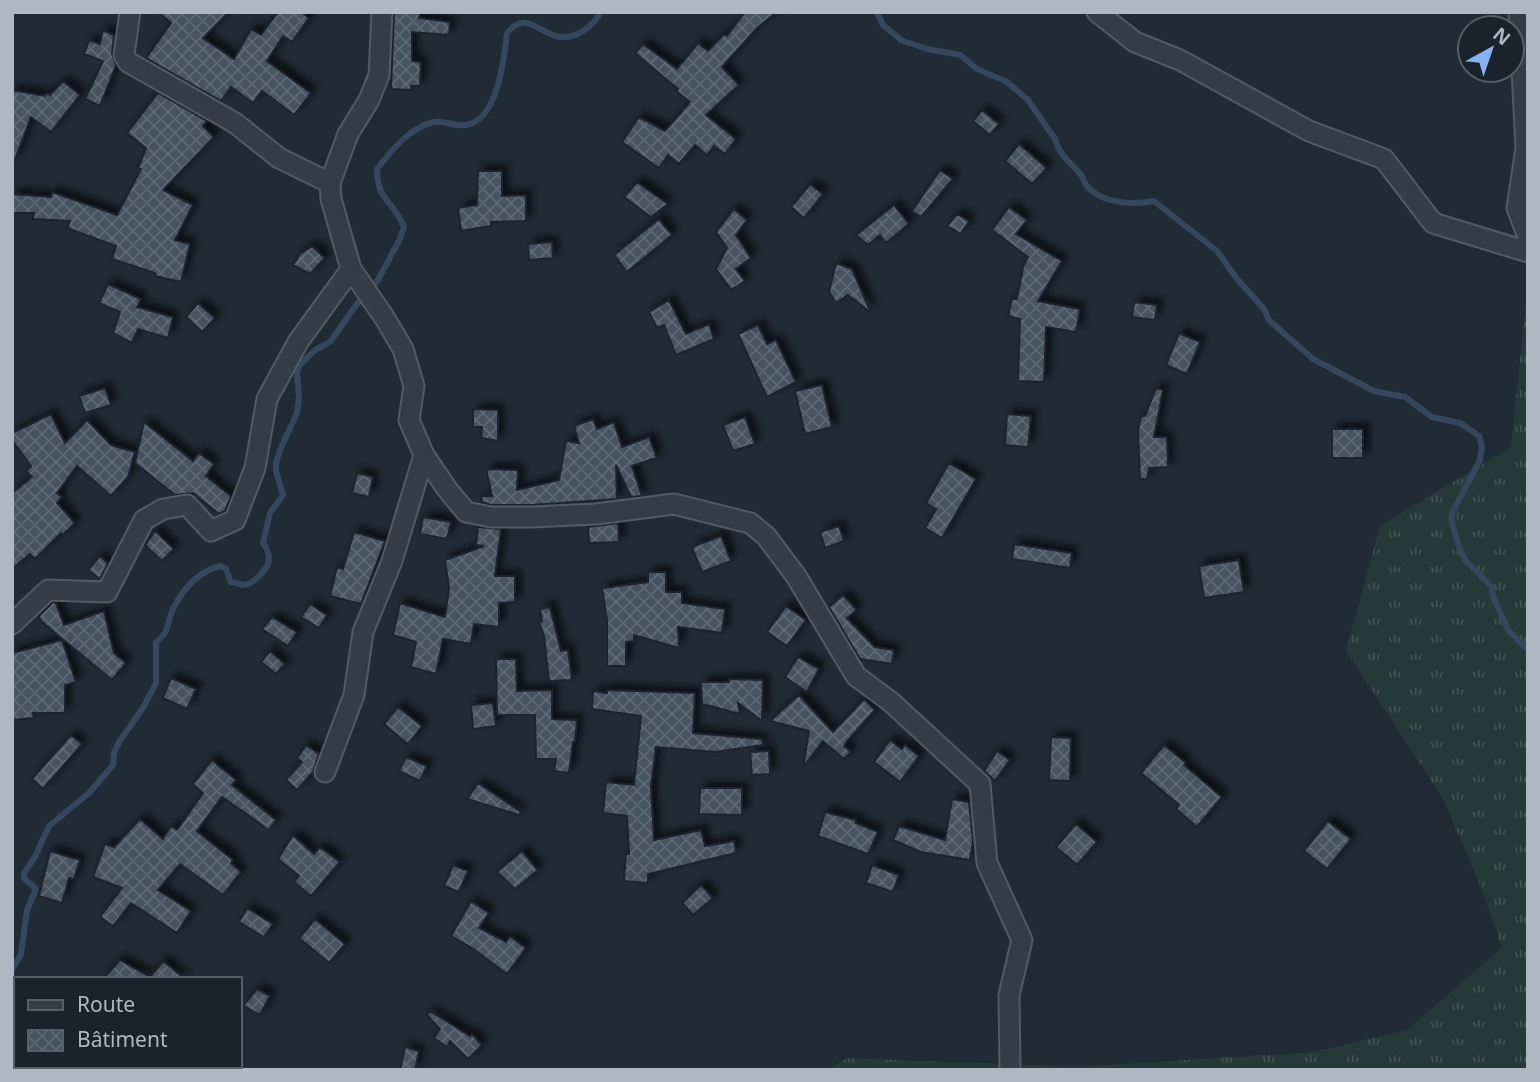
<svg xmlns="http://www.w3.org/2000/svg" width="1540" height="1082" font-family="'Noto Sans',sans-serif">
<style>
.grass{fill:url(#grass-tufts)}
.lines{fill:none;stroke-linecap:round;stroke-linejoin:round}
.stream{stroke:#35475d;stroke-width:6}
.building{fill:url(#building-cross-hatch);stroke:#1c242d;stroke-width:2;filter:url(#shadow)}
.street-casing{stroke:#525a64;stroke-width:23}
.street{stroke:#343d47;stroke-width:19}
</style>
<defs>
<pattern id="grass-tufts" width="24" height="20" patternUnits="userSpaceOnUse" patternTransform="scale(1.75)"><rect width="24" height="20" fill="#263939"/><path d="M3 7l-1-3M5 7V3M7 7l1-3M15 17l-1-3M17 17v-4M19 17l1-3" fill="none" stroke="#435354"/></pattern>
<pattern id="building-cross-hatch" width="8" height="8" patternUnits="userSpaceOnUse" patternTransform="scale(1.75)"><rect width="8" height="8" fill="#475260"/><path d="M0 0l8 8M0 8l8-8" fill="none" stroke="#5f6975"/></pattern>
<filter id="shadow"><feDropShadow dx="6" dy="-6" stdDeviation="3.5" flood-color="#0009"/></filter>
</defs>
<rect width="100%" height="100%" fill="#212b36"/>
<path class="grass" d="M1528 284V1070H827L847 1058 1077 1067 1313 1052 1407 1030 1502 948 1483 892 1443 798 1346 651 1380 526 1511 447Z"/>
<g class="lines">
<path class="stream" d="M877 12 883 25 901 40 927 49 960 55 977 69 1007 82 1028 100 1055 139C1059 156 1072 163 1081 175 1083 178 1084 182 1086 185 1101 204 1132 205 1154 201L1217 251 1237 279 1264 309 1269 320 1313 359 1374 391 1405 397 1432 417 1460 423 1479 436 1482 447 1480 460 1452 513 1451 519 1460 550 1465 560 1491 586 1494 599 1508 630 1528 650
M12 970 21 954 27 910 36 889 24 878V873L35 857 49 826 89 793 113 765 114 753 119 742 143 708 156 683V642C171 630 166 624 173 609 183 589 197 572 220 566L226 569 231 582C235 582 238 584 242 585 253 585 269 569 269 558 269 552 266 547 263 543L270 513 283 495 276 471V463L280 450 297 413 299 397 297 373 299 366 315 350 330 342 357 304 378 280 400 239 404 227C393 200 377 201 377 169 391 151 410 127 434 122 445 120 455 127 466 125 498 120 504 59 507 33 525 10 538 32 556 36 575 41 592 27 601 12"/>
</g>
<path class="building" d="M158 12H229L203 38 234 59 251 29 261 35 278 12H301L309 18 292 42 283 36 267 61 311 93 294 115 262 91 253 103 231 87 221 101 146 58 171 23Z
M394 12H421L419 18 450 22 449 35 412 32V61L421 62 420 86H411V90L391 89Z
M745 12H777L757 28 722 67 739 85 706 115 736 139 725 154 714 146 707 155 695 145 679 164 668 155 659 168 622 142 639 117 665 131 690 102 676 91 678 89 635 53 643 44 677 69 698 43 708 51 724 34 727 36Z
M103 30 114 35 112 54 116 65 100 106 85 99 103 61 84 54 89 40 100 44Z
M63 81 80 95 51 132 31 117 14 162H12V90L45 96 47 93 50 95Z
M158 93 207 121 203 126 214 137 163 190 193 205 175 240 190 244 181 282 155 276V273L112 259 116 246 67 228 70 221 33 219 34 213H12V194L51 197 52 192 117 215 141 169 138 168 146 148 127 133Z
M982 110 999 124 990 135 973 121Z
M1019 144 1047 168 1032 184 1005 161Z
M940 170 953 179 921 217 912 211Z
M478 171H502V196L526 195V221L491 222V226L461 231 458 208 477 205Z
M637 182 668 204 651 217 624 197Z
M810 184 823 194 804 218 791 207Z
M894 205 909 224 886 243 880 235 868 245 856 235Z
M1009 207 1027 220 1016 234 1062 261 1038 301 1080 309 1076 332 1046 327 1044 382 1018 381 1020 319 1008 316 1012 299H1017L1023 267 1028 257 992 230Z
M734 209 747 220 736 235 751 258 736 269 745 281 731 290 716 269 727 248 716 232Z
M957 214 969 221 961 234 947 226Z
M659 219 672 235 627 272 614 255Z
M552 242 553 258 529 260 528 244Z
M312 246 325 258 310 274 293 265 300 254Z
M836 263 852 269 871 313 848 295 836 303 829 292Z
M108 284 141 299 137 307 173 317 168 338 138 329 132 343 113 333 120 312 99 303Z
M669 300 686 334 709 324 714 339 676 355 664 325 657 328 649 312Z
M1134 302 1157 305 1155 320 1132 317Z
M198 303 215 318 202 332 186 317Z
M758 325 767 344 776 340 796 382 767 397 738 334Z
M1179 333 1200 342 1187 374 1166 365Z
M822 385 832 427 805 434 795 391Z
M105 388 111 405 85 413 79 396Z
M1156 388 1163 390 1154 437H1167L1168 467 1149 468 1147 479H1140L1138 431 1141 416H1145Z
M473 409 498 410V441L481 438 482 427H473Z
M51 414 65 443 87 420 111 445 135 452 128 477 111 496 77 466 57 493 62 497 57 503 75 523 63 535 61 533 35 559 30 554 12 569V493L32 477 26 471 31 466 12 440V433Z
M1007 414 1031 416 1028 447 1005 445Z
M745 417 755 444 733 451 723 425Z
M593 419 597 429 614 422 622 447 649 437 657 458 632 466 642 496 631 497 616 465 617 499 532 505H492L481 502 482 496H492L486 469 518 470 517 490 559 480 566 441 579 443 574 426Z
M144 422 193 461 199 453 214 464 206 476 231 496 225 511 219 514 193 493 175 495 135 463Z
M1332 429H1363V458H1332Z
M949 463 976 479 942 538 925 528 936 509 926 503Z
M357 473 373 477 369 497 352 493Z
M423 517 451 522 447 539 420 534Z
M618 523 619 542 589 543 588 527Z
M839 526 844 541 825 548 820 532Z
M478 527 501 529 495 576H515V602L499 603V627L474 624 471 644 443 639 436 674 411 667 416 642 393 635 400 603 445 617 449 588 445 560 484 546 476 545Z
M155 531 174 549 162 561 145 545Z
M354 532 385 541 361 604 330 596 337 567 343 569Z
M721 536 731 561 702 572 692 547Z
M1014 544 1072 553 1070 568 1012 559Z
M100 556 108 563 100 579 88 570Z
M1239 560 1244 592 1204 598 1199 566Z
M648 572H666V592H682V603L725 609 722 633 678 627 679 648 634 635V641L626 642V666H607V620L602 588 648 582Z
M843 595 857 610 847 618 875 647 894 650 892 664 860 659 829 607Z
M53 602 56 603 64 625 104 611 114 653 126 663 112 680 41 621 39 616Z
M310 604 327 615 319 628 301 617Z
M786 606 806 620 787 646 767 632Z
M550 607 561 651 568 650 572 680 549 681 544 636 539 622 542 621 540 609Z
M272 617 297 632 288 646 262 629Z
M62 640 76 682 65 685V713H33L34 718 12 720V653Z
M270 651 285 664 276 674 261 662Z
M798 657 819 669 807 692 785 677Z
M496 659H516L517 691 552 690V719L577 720 575 742H573L569 773 554 771 556 759H536L535 715H497Z
M171 678 196 689 187 709 163 698Z
M729 679 763 680 762 721 738 703 740 714 702 704 701 682H729Z
M607 690 695 693 693 733 762 739 763 745 715 752 656 747 651 786 654 840 701 830 705 846 734 841 736 853 648 874V883L624 881 626 854H629L627 816 603 813 606 782 634 785 641 716 592 709 593 691 607 693Z
M799 695 833 732 864 699 875 710 848 740 844 746 851 752 844 759 823 741 803 767 809 731 770 721Z
M493 703 496 726 473 729 471 705Z
M398 707 422 726 408 744 384 724Z
M71 735 82 744 43 789 32 779Z
M1051 737 1071 738 1070 781 1049 780Z
M890 740 902 749 905 745 919 756 900 782 874 762Z
M306 745 319 754 313 772 297 790 286 780 302 762 297 758Z
M1164 745 1186 763 1184 765 1222 797 1197 827 1176 809 1179 805 1141 773Z
M769 751 770 774 752 775 750 752Z
M997 751 1010 760 995 781 984 771Z
M406 757 427 766 420 781 399 771Z
M212 760 236 780 232 785 276 820 269 830 222 797 197 831 233 860 231 863 241 872 223 895 180 864 158 890 191 911 177 933 131 903 113 926 100 917 122 888 93 877 105 844 114 847 140 819 163 839 171 826 177 830 203 793 193 784Z
M478 783 521 812 519 815 467 799Z
M700 788H742V815L699 814Z
M952 799 969 802 973 841 970 860 921 852 893 840 899 826 945 840Z
M825 812 856 820V823L878 832 868 854 818 836Z
M1328 821 1351 839 1327 869 1304 851Z
M1076 824 1097 842 1077 865 1056 847Z
M293 835 314 854 320 847 340 862 311 896 294 882 299 876 278 859Z
M50 851 80 860 74 879 69 878 62 903 39 896Z
M522 851 538 870 515 889 497 872Z
M453 865 468 871 459 892 444 886Z
M872 865 899 875 893 892 866 883Z
M701 885 713 898 693 915 682 903Z
M471 901 489 913 479 928 506 942 510 936 526 948 507 974 472 948 451 936Z
M247 908 273 924 264 937 239 922Z
M315 919 345 944 329 963 299 938Z
M120 960 150 977 163 961 185 979H103Z
M257 989 270 996 260 1015 243 1006Z
M430 1011 470 1036 472 1034 482 1045 468 1059 450 1041 447 1047 434 1038 440 1029 427 1015Z
M405 1047 419 1051 415 1070H400Z"/>
<g class="lines">
<g class="street-casing">
<path id="street" d="M130 12 124 55 128 62 235 123 279 158 330 183
M382 12 379 75 369 100 348 134 330 183 331 199 351 269 384 317 403 349 414 386 409 420 424 455 447 489 466 512 491 517H532L596 514 674 504 750 523 766 536 796 576 856 676 891 702 980 784 987 863 1022 940 1009 995 1010 1070
M1097 12 1135 42 1180 60 1309 131 1384 159 1433 223 1528 252
M1519 12 1526 148 1517 208 1528 237
M12 624 48 590 107 592 144 520 163 509 187 505 211 531 235 520 255 468 267 399 298 342 351 269
M325 772 354 695 363 632 392 561 424 455"/>
</g>
<use href="#street" class="street"/>
</g>
<rect width="1540" height="1082" fill="none" stroke="#afb7c3" stroke-width="28"/>
<rect x="14" y="977" width="228" height="91" fill="#1a222b" stroke="#565e68" stroke-width="2"/>
<rect x="28" y="1000" width="35" height="10" fill="#343d47" stroke="#565e68" stroke-width="2"/>
<text x="77" y="1012" font-size="21" fill="#afb7c3">Route</text>
<rect x="28" y="1030" width="35" height="21" fill="url(#building-cross-hatch)" stroke="#565e68" stroke-width="2"/>
<text x="77" y="1047" font-size="21" fill="#afb7c3">Bâtiment</text>
<g transform="translate(1491 49) rotate(40)"><circle r="33" fill="#1a222b" stroke="#565e68" stroke-width="2"/>
<path d="M0-5L12 26L0 18L-12 26Z" fill="#85b3f2"/>
<text y="-10" font-size="19" font-weight="bold" text-anchor="middle" fill="#afb7c3">N</text>
</g>
</svg>
